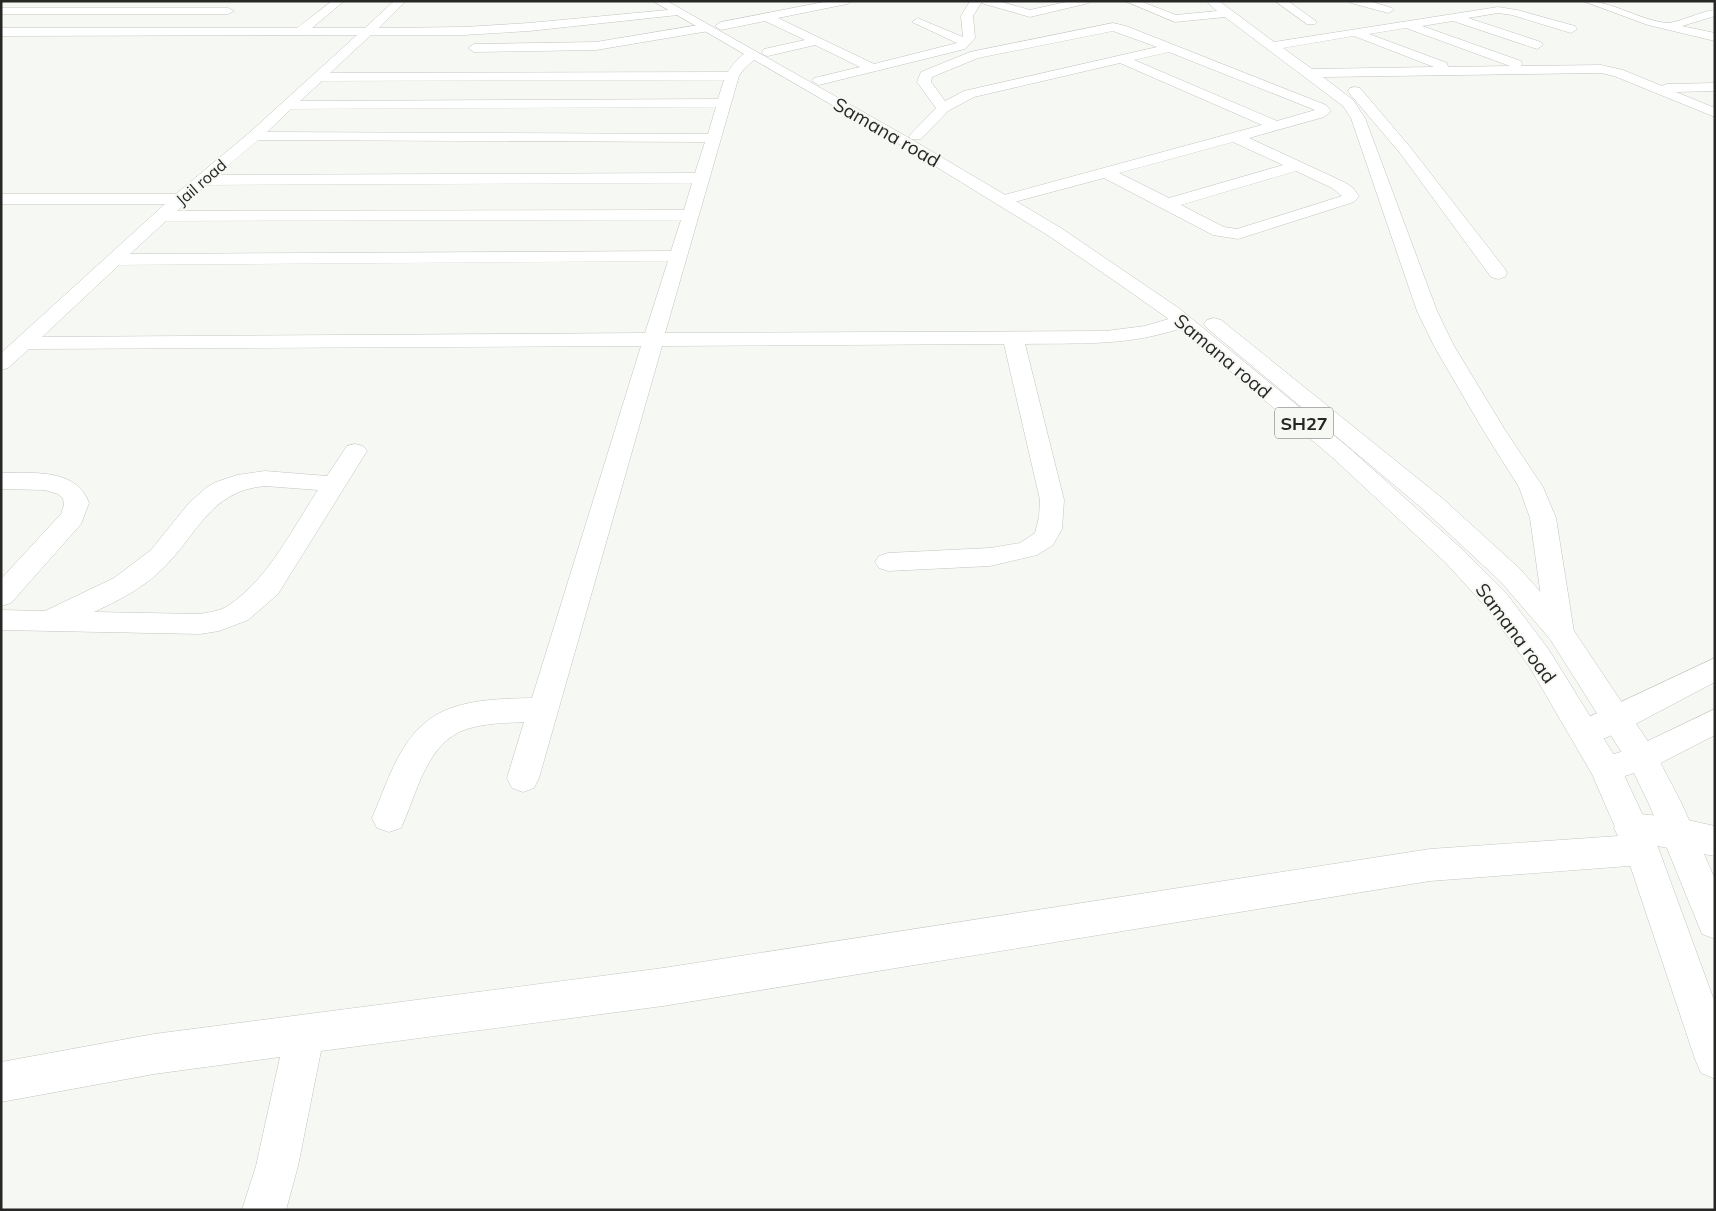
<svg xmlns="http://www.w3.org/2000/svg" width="1716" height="1211" font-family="Mulish,sans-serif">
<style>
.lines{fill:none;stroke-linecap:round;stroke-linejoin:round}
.minor-casing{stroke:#c3c5c1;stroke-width:1}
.major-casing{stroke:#c3c5c1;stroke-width:1}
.minor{fill:#fff;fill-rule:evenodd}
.major{fill:#fff;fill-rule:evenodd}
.labels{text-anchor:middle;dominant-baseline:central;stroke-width:4;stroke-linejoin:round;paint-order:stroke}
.far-street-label{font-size:16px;fill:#272726;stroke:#f6f8f4}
.shield{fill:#f6f8f4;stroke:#656664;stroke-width:1}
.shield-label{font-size:18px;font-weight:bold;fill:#272726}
.street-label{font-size:19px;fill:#272726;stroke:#f6f8f4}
</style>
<rect width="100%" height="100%" fill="#f6f8f4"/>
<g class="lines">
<g class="minor-casing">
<path id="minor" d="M332 1H344L312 28H365L394 1H406L379 28 464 27 529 23 678 9 684 12 678 15 529 31 464 35H371L330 73 728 72C734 63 744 49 756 52L758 55C752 63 744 67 739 76L665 333 1106 331 1145 326 1182 315 1189 317 1192 321C1187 327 1179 329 1172 331 1123 346 1075 343 1025 344L1064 500 1062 529 1053 545 1037 555 990 566 888 571 879 568 875 562 879 556 888 553 990 548 1020 543 1035 533 1039 517 1040 500 1004 344 662 346 539 778 534 788 523 792 512 788 507 778 524 722C506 723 485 723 467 729 426 742 417 794 401 828L389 832 377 828 372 818C386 786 398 744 426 722 454 699 497 699 532 698L641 346 29 349 8 368 1 370V353L165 204H1V194H176L249 133 357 35 1 36V28H297ZM724 80 718 99 300 101 322 81ZM716 107 708 134 267 132 291 109ZM258 140 705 142 695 173 217 175ZM692 183 684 210 177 211 206 185ZM681 220 671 251 130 254 166 221ZM668 261 645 333 42 337 119 265Z
M829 1H852L847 4 778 18 874 64 957 43 912 22 918 18 922 20 963 37 961 16 970 1H998L1030 10 1070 1H1090L1089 3 1030 17 981 3 973 16 975 38 965 49 819 85 812 81 814 78 860 67 815 45 768 56 764 55 762 52 764 49 805 40 765 21 721 30 715 26 721 22Z
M1125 1H1140L1176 15 1217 11 1206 1H1219L1274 42 1498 7 1517 10 1575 26 1577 29 1571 33 1512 15 1498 13 1468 18 1541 42 1543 45 1537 49 1453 21 1422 26 1521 61 1522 64 1521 66 1601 65 1623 70 1662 86 1667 84 1715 83V91L1676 92 1715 108V117L1614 76 1601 73 1323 77 1353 100 1365 118 1437 311 1454 346 1505 430 1543 487 1556 518 1574 632 1570 639 1560 642 1550 639 1546 632 1530 518 1519 487 1483 430 1434 346 1417 311 1351 118 1343 106 1225 17 1175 22ZM1406 28 1510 66 1448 67 1447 63 1369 34ZM1354 36 1434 67 1312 69 1283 48Z
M1275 1H1288L1317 22 1315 24H1307Z
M1350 1H1369L1392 8 1394 10 1388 13 1351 3Z
M1583 1C1614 1 1636 19 1666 23 1676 24 1701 11 1715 10V16L1682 26 1715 33V41L1648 25Z
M1 8H228L234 11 228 14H1Z
M1113 23 1126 26 1326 105 1331 111 1324 117 1249 138 1344 182 1352 187 1359 196 1354 202 1238 239 1213 235 1104 178 1003 205 997 203 995 200 997 197 1262 125 1120 63 974 97 948 111 921 139H911L909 136 936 108 917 82 921 72 970 52ZM1113 31 1157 47 964 91 945 101 931 82 932 77 978 58ZM1169 52 1315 110 1277 121 1134 60ZM1233 142 1283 165 1169 198 1119 173ZM1296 171 1332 188 1342 196 1237 229 1224 227 1181 205Z
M705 24 711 28 709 31 596 50 474 52 468 48 474 44 596 42Z
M1355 87 1360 88 1410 147 1505 269 1507 273 1505 277 1498 279 1491 277 1400 153 1350 94 1348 91 1350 88Z
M355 444 363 446 367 451 278 594 248 620 219 631 200 634 1 630V610L45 611 114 578 151 550 189 503 207 487 216 482 237 475 265 471 327 476 347 446ZM265 486 318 490C292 529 269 578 229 605 221 611 210 612 200 614L94 612C117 601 140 590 159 572 197 538 207 491 265 486Z
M1 473C32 473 77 468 89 503L81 524 11 603 1 606V579L61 514 64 505 63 498 58 494 45 490 1 489Z
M1715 658V682L1628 728 1596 742 1585 746 1574 742 1570 733 1574 724Z
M1715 709V735L1653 767 1606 782 1595 778 1590 769 1595 760 1633 748Z
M1631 813 1678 818 1715 826V856L1657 846 1659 850 1654 861 1642 865 1430 881 663 1006 321 1051 298 1166 286 1210H242L256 1166 280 1057 154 1074 1 1102V1062L154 1034 663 968 1430 849 1618 836 1614 828 1619 818Z"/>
</g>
<g class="major-casing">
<path id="major" d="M653 1H667L909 138 1061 228 1180 309 1349 448 1464 551 1506 593 1549 650 1617 760 1659 850 1715 1003V1079L1701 1073 1695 1059 1625 850 1592 774 1529 666 1486 607 1446 563 1333 458 1166 317 1122 286 1049 236 899 144Z
M1214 318 1221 320 1442 498 1519 568 1570 625 1653 749 1681 802 1715 879V939L1702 934 1649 804 1631 767 1550 639 1501 582 1424 510 1207 328 1204 324 1207 320Z"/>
</g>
<use href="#minor" class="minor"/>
<use href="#major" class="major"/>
</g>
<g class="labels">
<g class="far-street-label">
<text transform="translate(201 182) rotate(-41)">Jail road</text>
</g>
<rect class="shield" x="1275" y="407.5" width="58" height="31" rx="4"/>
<g class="shield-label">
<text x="1304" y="423">SH27</text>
</g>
<g class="street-label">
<text transform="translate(887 132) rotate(30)">Samana road</text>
<text transform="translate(1223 356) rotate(40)">Samana road</text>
<text transform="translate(1516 633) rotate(53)">Samana road</text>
</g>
</g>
<rect width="1716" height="1211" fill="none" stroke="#272726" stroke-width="5"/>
</svg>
